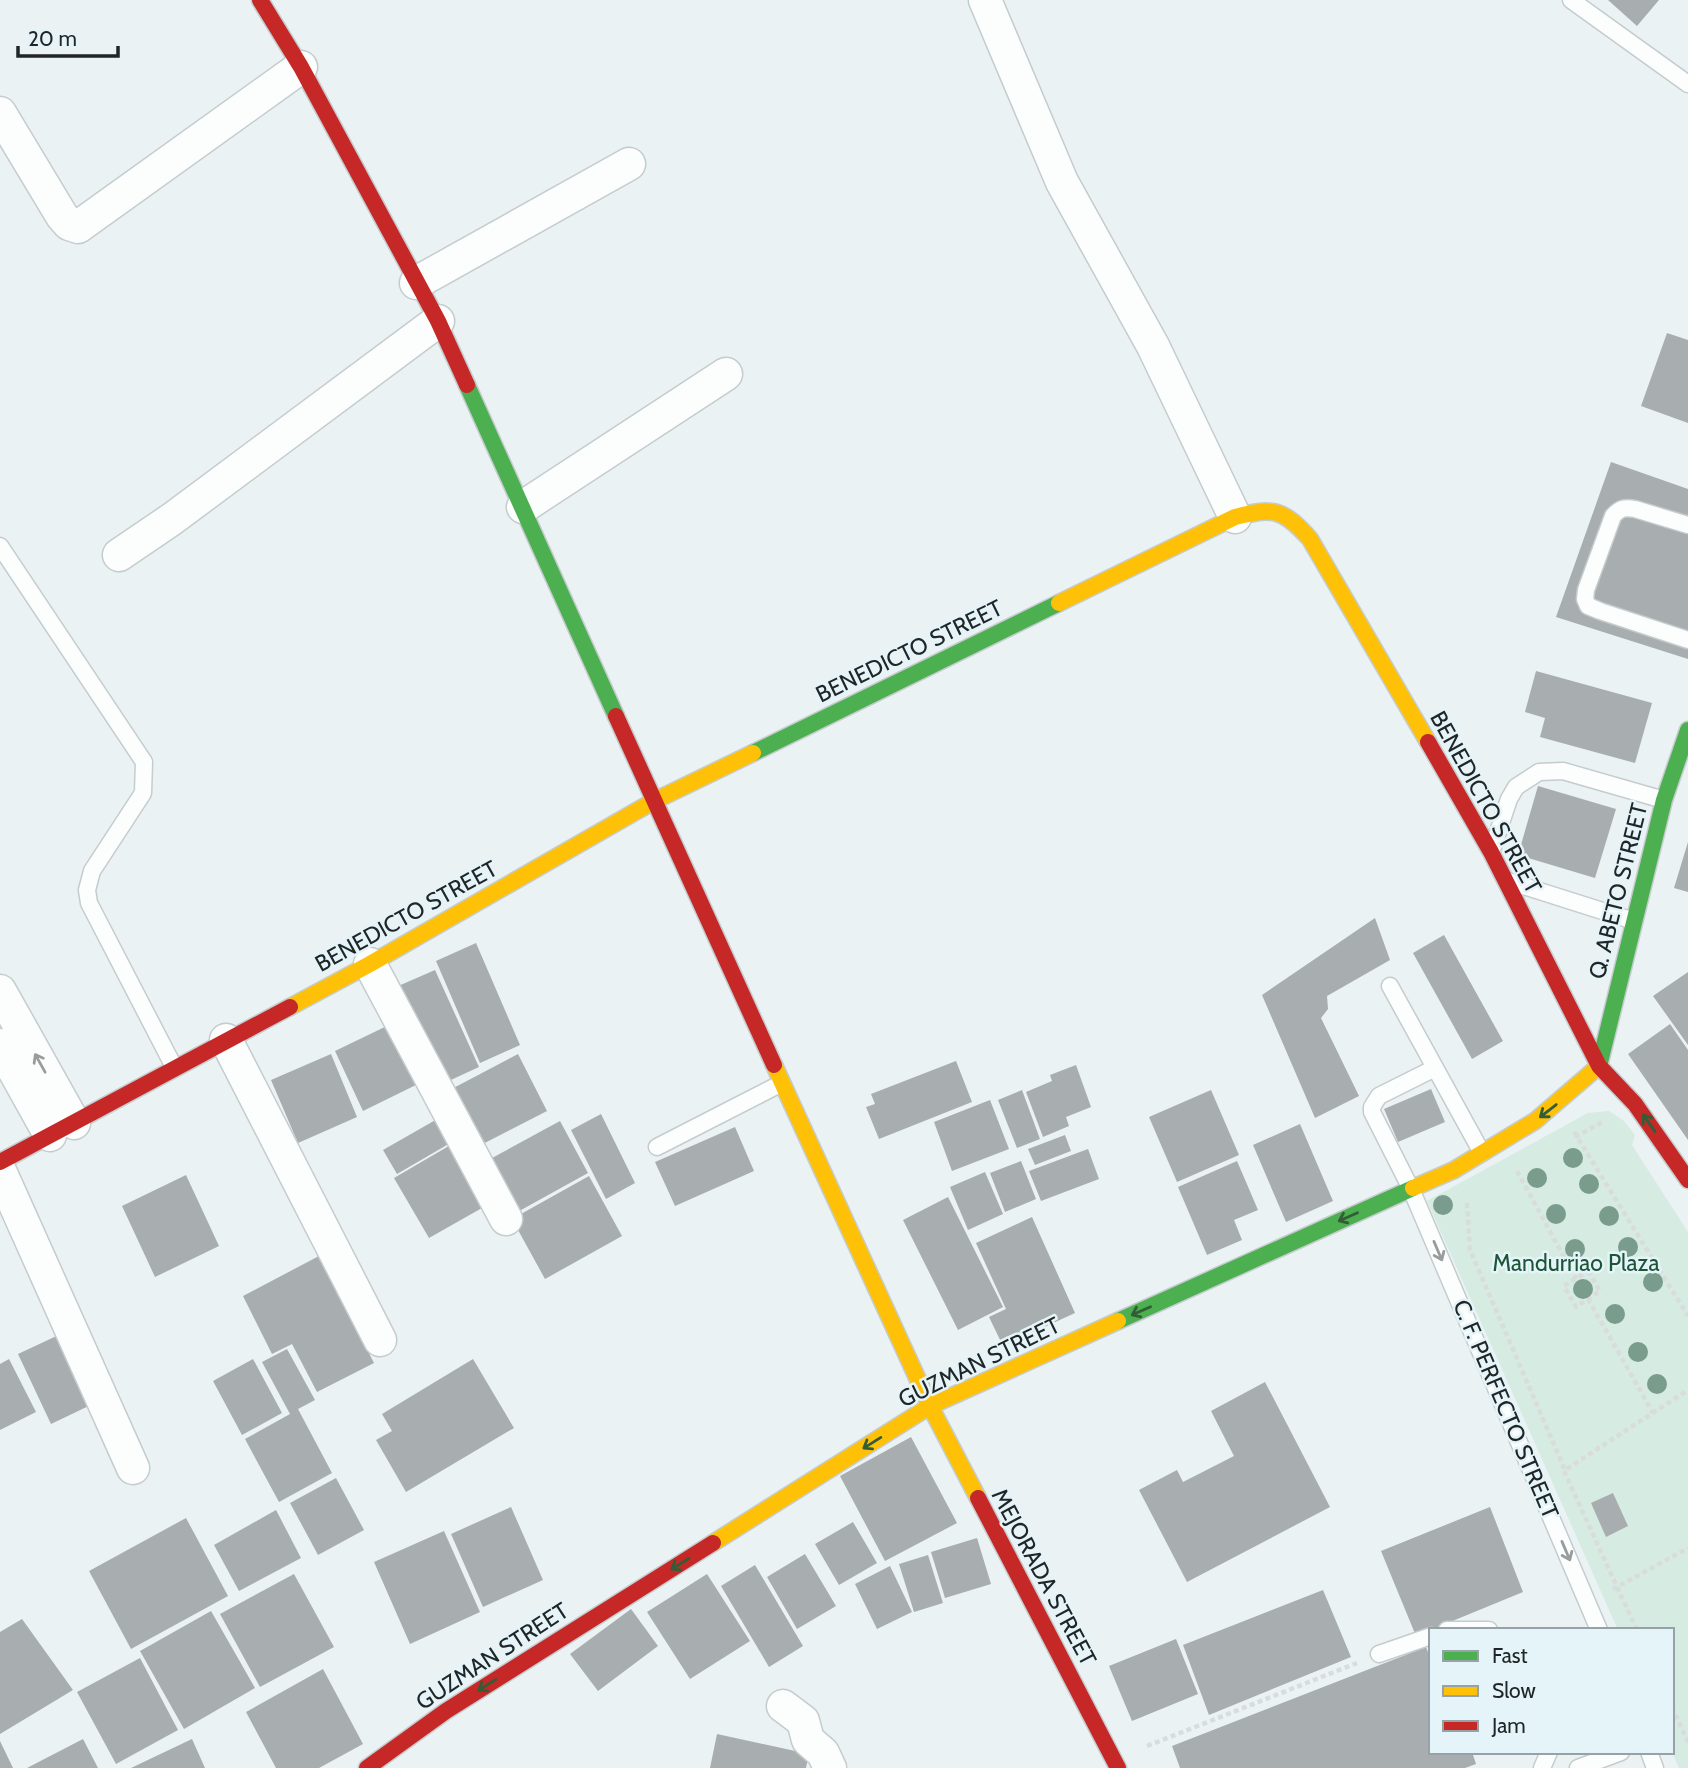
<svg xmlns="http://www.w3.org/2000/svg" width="1688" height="1768" font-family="Cabin,sans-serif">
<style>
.green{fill:#d6ebe1}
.building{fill:#a8adaf}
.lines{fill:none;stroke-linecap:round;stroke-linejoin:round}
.lane-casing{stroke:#c5ccce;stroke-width:19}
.street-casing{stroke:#c5ccce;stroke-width:35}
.fast-casing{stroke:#c5ccce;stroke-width:19}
.slow-casing{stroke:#c5ccce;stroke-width:19}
.jam-casing{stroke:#c5ccce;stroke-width:19}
.path{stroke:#d9dcdc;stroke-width:4.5;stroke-dasharray:5 3.5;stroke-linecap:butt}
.lane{stroke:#fcfdfd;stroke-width:16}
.street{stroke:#fcfdfd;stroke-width:32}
.fast{stroke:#4caf50;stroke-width:16}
.slow{stroke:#ffc107;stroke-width:16}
.jam{stroke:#c62828;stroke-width:16}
.tree{fill:#799c8c}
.oneway{stroke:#999c9d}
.oneway2{stroke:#325d37}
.labels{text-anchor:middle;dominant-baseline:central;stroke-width:5;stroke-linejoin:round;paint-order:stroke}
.street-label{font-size:23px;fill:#202627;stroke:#e5f4f9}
.park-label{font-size:23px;fill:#1c5637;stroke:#e5f4f9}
</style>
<rect width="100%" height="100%" fill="#eaf2f4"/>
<path class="green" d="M1609 1111 1624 1121 1635 1135 1632 1145 1688 1232V1768H1679L1672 1752V1630H1618L1427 1201 1588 1113Z"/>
<path class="building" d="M1608 0H1659L1637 26Z
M1667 333 1688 340V423L1641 406Z
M1611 462 1688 489V659L1556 617Z
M1536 671 1652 703 1635 763 1540 737 1545 718 1525 712Z
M1538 786 1616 809 1595 878 1518 855Z
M1688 842V892L1674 888Z
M1375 918 1390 960 1327 996 1328 1009 1321 1018 1359 1096 1315 1118 1262 995Z
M1444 935 1503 1041 1472 1059 1413 953Z
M476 943 520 1045 480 1063 436 961Z
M435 970 479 1067 440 1085 396 987Z
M1688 972V1045L1653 996Z
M391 1024 420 1083 363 1111 335 1051Z
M1670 1024 1688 1050V1140L1628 1054Z
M331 1054 357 1117 298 1143 271 1080Z
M518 1054 547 1111 473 1149 444 1093Z
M956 1061 972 1102 879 1139 866 1107 875 1104 871 1094Z
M1076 1065 1091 1107 1066 1117 1069 1126 1043 1137 1026 1092 1052 1081 1050 1075Z
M1431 1089 1445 1122 1398 1142 1384 1109Z
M1022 1090 1040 1139 1017 1148 998 1100Z
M1211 1090 1239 1155 1177 1182 1149 1117Z
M990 1100 1009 1149 952 1171 934 1122Z
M601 1114 635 1183 606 1199 571 1130Z
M439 1118 452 1142 397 1174 383 1150Z
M560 1121 588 1173 512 1215 483 1163Z
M1300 1124 1333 1201 1286 1222 1253 1145Z
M735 1127 754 1171 675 1206 655 1162Z
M1065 1135 1071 1151 1035 1165 1028 1149Z
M454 1143 489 1204 429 1238 394 1178Z
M1088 1149 1099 1179 1041 1201 1029 1171Z
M1021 1161 1036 1199 1005 1212 990 1173Z
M1237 1161 1258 1210 1234 1220 1242 1240 1207 1255 1178 1187Z
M985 1172 1003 1214 968 1230 950 1187Z
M186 1175 219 1246 155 1277 122 1206Z
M589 1176 622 1236 545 1279 512 1219Z
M948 1197 1003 1307 958 1330 903 1220Z
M1032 1217 1075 1313 1003 1346 989 1317 1006 1309 976 1243Z
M319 1256 374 1363 317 1392 292 1344 272 1354 243 1296Z
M65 1332 97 1402 51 1424 18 1354Z
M287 1349 315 1400 298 1409 332 1473 279 1502 245 1439 290 1414 262 1362Z
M9 1359 36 1412 0 1430V1364Z
M253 1359 282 1413 242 1435 213 1381Z
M473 1359 514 1428 406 1492 376 1440 392 1431 382 1414Z
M1265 1382 1330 1507 1187 1582 1139 1490 1177 1470 1183 1482 1234 1456 1211 1411Z
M911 1437 957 1523 885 1561 840 1476Z
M336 1478 364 1530 318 1555 290 1503Z
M1613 1493 1628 1526 1606 1537 1591 1503Z
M511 1507 543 1580 483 1607 451 1534Z
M1490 1507 1523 1592 1416 1636 1381 1551Z
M276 1510 301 1558 239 1591 214 1545Z
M186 1518 228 1596 131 1649 89 1571Z
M853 1522 877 1563 839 1585 815 1544Z
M444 1531 480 1612 410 1644 374 1562Z
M977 1538 991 1584 945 1598 931 1552Z
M805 1554 836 1606 797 1629 767 1577Z
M928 1555 943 1603 914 1612 899 1564Z
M755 1565 803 1646 769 1667 721 1586Z
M890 1566 912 1612 877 1629 855 1584Z
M294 1574 334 1647 260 1687 220 1614Z
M707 1574 750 1641 690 1679 647 1612Z
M1323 1590 1351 1657 1209 1715 1183 1645Z
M631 1609 658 1646 598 1691 570 1654Z
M211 1611 255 1688 184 1729 140 1651Z
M22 1619 73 1690 0 1734V1632Z
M1176 1639 1198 1694 1132 1721 1109 1666Z
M1426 1647 1431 1660V1752H1472L1476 1764 1465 1768H1180L1172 1746Z
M140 1658 178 1730 116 1764 77 1692Z
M323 1669 363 1744 319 1768H276L246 1712Z
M717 1734 809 1754 806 1768H710Z
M83 1739 98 1768H27Z
M192 1739 205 1768H131Z
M0 1741 13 1768H0Z"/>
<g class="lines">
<g class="lane-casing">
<path id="lane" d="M1571 0 1688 84
M1688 525 1635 509C1625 507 1620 508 1613 516L1586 590 1585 599 1588 606 1600 611 1688 640
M0 546 144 762 143 793 92 871 87 890 89 903 174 1067
M1493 847 1509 799 1516 787 1539 772 1563 771 1664 800
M1511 882 1634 921
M1390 986 1482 1153
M1435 1068 1379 1096 1372 1107V1112L1411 1189 1599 1630
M657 1147 782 1083
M1447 1630H1489
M1379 1654 1431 1636
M1649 1752 1655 1768
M1542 1768 1549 1752
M1578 1768 1621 1752"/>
</g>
<g class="street-casing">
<path id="street" d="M985 0 1062 182 1153 346 1235 517
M0 113 62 216 69 224 78 227 301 67
M416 283 629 164
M523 507 726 374
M119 555 172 519 438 321
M370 964 506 1219
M0 991 74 1123
M226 1040 380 1340
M0 1045 50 1135
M0 1171 133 1468
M783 1706 803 1721 808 1740 823 1753 830 1768"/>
</g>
<g class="fast-casing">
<path id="fast" d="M467 385 616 716
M753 753 1059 603
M1599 1066 1664 800 1688 730
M1118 1321 1413 1188"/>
</g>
<g class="slow-casing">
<path id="slow" d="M1059 603 1235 517C1274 507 1283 509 1310 539L1428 742
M290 1007 370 964 654 801 753 753
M774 1065 930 1406 978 1498
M1413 1188 1454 1170 1535 1121 1599 1066
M713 1543 930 1406 1118 1321"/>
</g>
<g class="jam-casing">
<path id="jam" d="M260 0 301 67 438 321 467 385
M616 716 774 1065
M1428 742 1491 852 1599 1066 1635 1104 1688 1180
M0 1162 290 1007
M978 1498 1118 1768
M367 1768 446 1711 713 1543"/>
</g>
<path class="path" d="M1574 1132 1688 1316
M1575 1137 1604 1121
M1517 1171 1576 1279
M1467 1203 1470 1250 1565 1470 1688 1390
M1588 1271 1600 1291 1576 1307 1564 1286Z
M1588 1299 1653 1413
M1564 1471 1617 1587 1610 1591
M1637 1630 1617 1587 1688 1548
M1672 1707 1688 1742
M1147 1746 1357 1663"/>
<use href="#lane" class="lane"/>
<use href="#street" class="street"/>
<use href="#fast" class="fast"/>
<use href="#slow" class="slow"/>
<use href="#jam" class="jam"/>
</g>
<g class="tree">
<circle cx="1573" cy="1158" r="10"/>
<circle cx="1537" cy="1178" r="10"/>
<circle cx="1589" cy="1184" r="10"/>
<circle cx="1443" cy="1205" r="10"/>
<circle cx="1556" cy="1214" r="10"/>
<circle cx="1609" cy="1216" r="10"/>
<circle cx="1628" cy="1247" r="10"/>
<circle cx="1575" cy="1249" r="10"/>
<circle cx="1653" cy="1282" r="10"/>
<circle cx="1583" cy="1289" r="10"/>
<circle cx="1615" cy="1314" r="10"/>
<circle cx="1638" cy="1352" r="10"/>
<circle cx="1657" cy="1384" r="10"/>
</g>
<defs><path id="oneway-shaft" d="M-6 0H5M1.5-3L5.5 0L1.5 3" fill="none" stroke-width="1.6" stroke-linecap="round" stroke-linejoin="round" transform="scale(1.75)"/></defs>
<g class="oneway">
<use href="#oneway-shaft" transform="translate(40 1063) rotate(-119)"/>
<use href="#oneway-shaft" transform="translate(1438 1251) rotate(67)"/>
<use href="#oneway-shaft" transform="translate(1566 1551) rotate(67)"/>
</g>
<g class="oneway2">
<use href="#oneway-shaft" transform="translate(1548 1111) rotate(142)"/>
<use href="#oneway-shaft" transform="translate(1649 1123) rotate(-125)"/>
<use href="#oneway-shaft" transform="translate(1348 1217) rotate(156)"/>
<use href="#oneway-shaft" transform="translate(1141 1311) rotate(156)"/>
<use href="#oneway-shaft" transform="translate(872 1443) rotate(148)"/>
<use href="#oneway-shaft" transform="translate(680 1564) rotate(148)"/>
<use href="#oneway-shaft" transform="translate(487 1685) rotate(148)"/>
</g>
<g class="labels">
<g class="street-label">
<text transform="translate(909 651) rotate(-26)">BENEDICTO STREET</text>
<text transform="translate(1486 802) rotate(61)">BENEDICTO STREET</text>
<text transform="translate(1618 891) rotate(-76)">Q. ABETO STREET</text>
<text transform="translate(406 916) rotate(-29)">BENEDICTO STREET</text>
<text transform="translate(979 1362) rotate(-26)">GUZMAN STREET</text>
<text transform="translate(1506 1409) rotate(67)">C. F. PERFECTO STREET</text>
<text transform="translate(1044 1577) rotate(62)">MEJORADA STREET</text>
<text transform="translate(492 1656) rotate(-33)">GUZMAN STREET</text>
</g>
<g class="park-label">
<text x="1576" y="1263">Mandurriao Plaza</text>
</g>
</g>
<rect x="1429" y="1628" width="245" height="126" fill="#e5f4f9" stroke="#96a2a5" stroke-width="2"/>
<rect x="1443" y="1651" width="35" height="10" fill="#4caf50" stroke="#96a2a5" stroke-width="2"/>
<text x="1492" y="1663" font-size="21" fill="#202627">Fast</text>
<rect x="1443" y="1686" width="35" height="10" fill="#ffc107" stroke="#96a2a5" stroke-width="2"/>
<text x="1492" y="1698" font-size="21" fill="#202627">Slow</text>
<rect x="1443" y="1721" width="35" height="10" fill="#c62828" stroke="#96a2a5" stroke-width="2"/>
<text x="1492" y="1733" font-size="21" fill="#202627">Jam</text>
<path d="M18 46v10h100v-10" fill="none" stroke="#202627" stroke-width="3.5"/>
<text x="28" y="46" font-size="21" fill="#202627" stroke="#e5f4f9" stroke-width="5" paint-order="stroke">20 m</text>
</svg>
